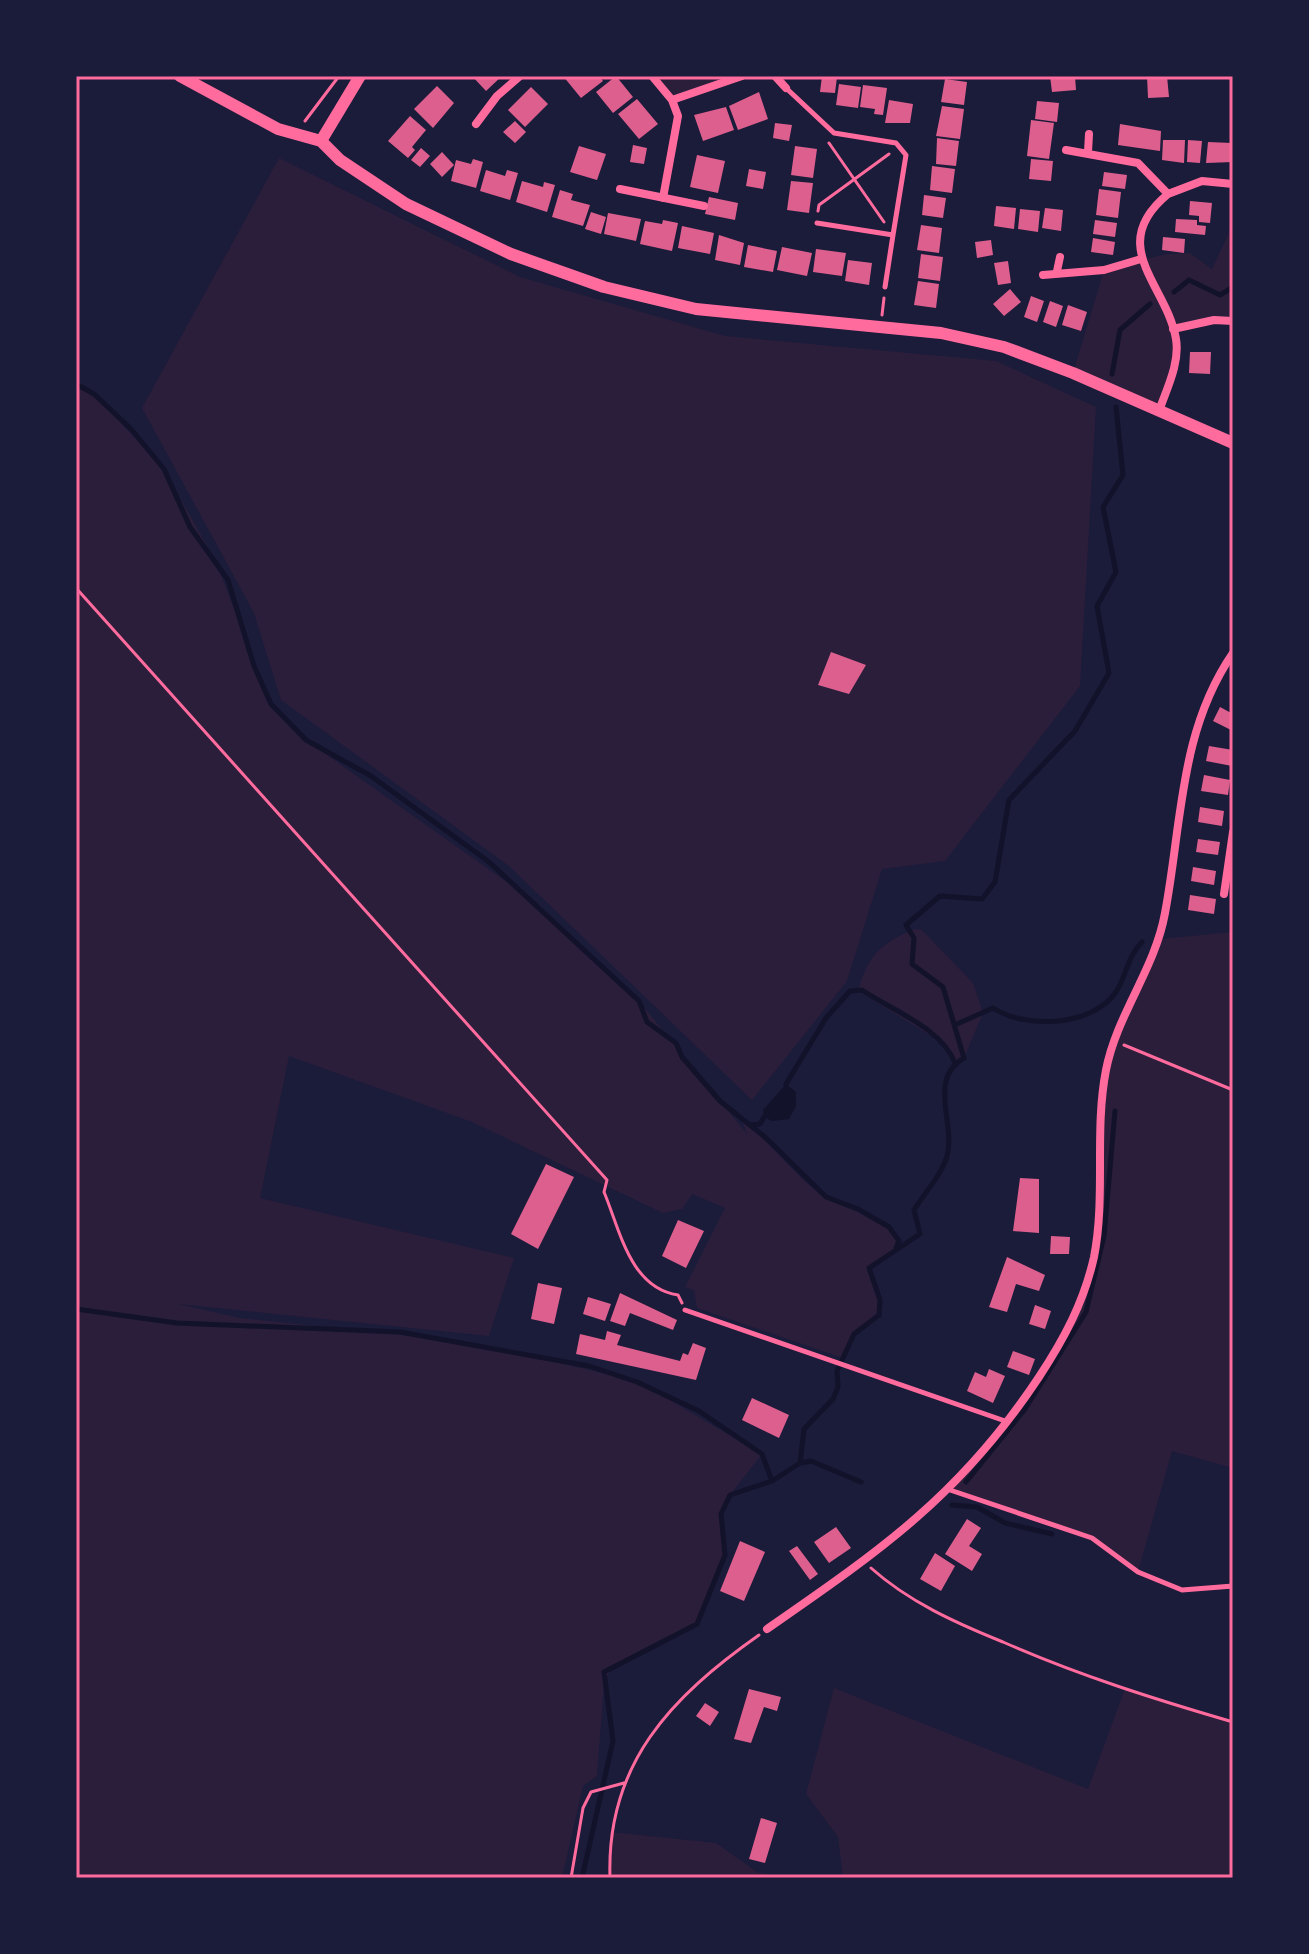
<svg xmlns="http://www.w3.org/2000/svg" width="1309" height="1954" font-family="'Playfair Display',serif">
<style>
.green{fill:#2a1e3b}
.water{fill:#12122b}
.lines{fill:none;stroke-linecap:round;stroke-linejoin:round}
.stream{stroke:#12122b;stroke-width:5}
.building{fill:#dd5f8e}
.path{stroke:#ff6b9d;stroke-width:3}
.service{stroke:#ff6b9d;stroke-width:5}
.minor{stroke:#ff6b9d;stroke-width:8}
.tertiary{stroke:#ff6b9d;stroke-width:12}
.neatline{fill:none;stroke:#ff6b9d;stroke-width:3}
</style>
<rect width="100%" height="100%" fill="#1b1b3a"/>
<path class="green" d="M652 76H742L672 100Z
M279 158 520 277 725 336 996 361 1096 407 1080 686 945 861 882 869 847 981 752 1100 509 866 281 700 254 613 142 408Z
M1233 224V321L1174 329 1176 344 1159 411 1073 373 1104 270 1166 254 1190 253 1212 269Z
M76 387 94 394 164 469 215 560 271 703 306 740 521 892 639 1001 747 1134 742 1120C772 1142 794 1177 825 1197 852 1214 878 1211 899 1241L896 1250 870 1268 880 1300 879 1315 854 1334 843 1358 697 1308 694 1290 685 1287 725 1208 692 1194 682 1209 663 1213 472 1122 289 1056 260 1198 514 1258 489 1336 178 1304 240 1318 469 1342 637 1381 762 1454 730 1495 721 1514 725 1555 697 1624 609 1672 604 1684 597 1776 583 1786 562 1878H76Z
M915 929 922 930 973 983 983 1013 964 1058 955 1063 946 1045 858 991C868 955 881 943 915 929Z
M1233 932V1468L1172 1451 1138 1572 1092 1538 950 1490 971 1468 1066 1335 1095 1252 1105 1074 1113 1041 1160 939Z
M834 1688 1088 1789 1125 1689 1233 1720V1878H843L838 1837 806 1794Z
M610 1832 716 1843 757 1872 787 1878H610Z"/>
<path class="water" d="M786 1084 796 1092V1106L789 1119 772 1121 764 1117 763 1110Z"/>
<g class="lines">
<path class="stream" d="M1174 292 1189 280 1220 295 1233 287
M1112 374 1120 330 1150 304
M76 384 94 394 131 429 164 469 190 527 228 580 254 666 271 704 306 740 371 776 489 862 639 1001 647 1022 676 1043 682 1057 720 1101 766 1138 826 1197 858 1209 889 1227 899 1241 896 1248
M957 1024 993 1008C1025 1029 1092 1027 1116 992 1127 975 1127 957 1142 942
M786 1084 826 1018 850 991 862 990C891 1010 942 1028 955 1063
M750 1125 760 1124 764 1117
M76 1309 177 1323 400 1332 589 1366 637 1382 699 1411 762 1454 772 1481
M800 1463 811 1461 861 1482
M966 1482 1025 1409 1086 1312 1104 1236 1115 1111
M952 1505 977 1507 1005 1523 1052 1534
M582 1878 613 1741 604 1672 697 1624 725 1555 721 1514 730 1495 772 1481 800 1463 804 1429 833 1399 838 1387 837 1371 854 1334 879 1315 880 1300 869 1268 920 1234 914 1210C924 1194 942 1174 947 1156 956 1123 927 1079 964 1058L943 987 912 964 914 938 906 925 940 896 982 899 995 882 1009 800 1075 731 1109 673 1097 606 1116 572 1103 507 1123 475 1116 407"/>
</g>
<path class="building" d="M472 76H502L486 91Z
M563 76H599L603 81 581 98Z
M616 76 633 97 613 113 596 92Z
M822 76 837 77 835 93 820 92Z
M1050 76H1075L1076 90 1052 92Z
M1147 76H1167L1169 97 1148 98Z
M945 79 967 82 964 105 941 102Z
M839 84 861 87 858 108 836 105Z
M863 85 887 88 883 115 874 114 875 109 860 107Z
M437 86 454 103 433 128 414 109Z
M531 87 548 104 525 127 508 110Z
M759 92 768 119 738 130 729 106Z
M637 99 658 124 639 139 618 114Z
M889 100 913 104 910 123H885Z
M1037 101 1059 103 1057 122 1035 119Z
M942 106 964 109 960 139 936 136Z
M726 107 734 130 703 141 694 115Z
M410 116 426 130 412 147 415 150 408 158 388 141Z
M1031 120 1054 123 1049 159 1027 156Z
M515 121 526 132 515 143 503 132Z
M775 123 792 125 789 141 773 138Z
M1120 124 1161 131 1160 151 1118 145Z
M937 138 959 141 956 166 936 164Z
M1163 140H1185L1184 163 1162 160Z
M1188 140 1202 141 1200 163 1187 162Z
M1208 142 1232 143 1233 162 1206 163Z
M633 145 647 148 644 164 630 162Z
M579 146 606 154 597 180 570 172Z
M795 146 817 149 813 178 791 175Z
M421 148 430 156 420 167 411 160Z
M442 152 454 165 442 177 430 164Z
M697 155 725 161 718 193 690 187Z
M473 159 483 162 476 188 451 181 456 160 471 164Z
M1031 159 1053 161 1051 181 1029 179Z
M932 166 955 169 952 193 930 190Z
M749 169 766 172 763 189 746 186Z
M486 170 505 176 507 170 518 173 510 200 480 191Z
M1104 172 1127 175 1125 189 1102 186Z
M522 181 543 187 544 182 555 185 547 212 516 202Z
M791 181 813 183 809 213 787 210Z
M1099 189 1121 192 1118 218 1096 215Z
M560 190 573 194 571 200 590 205 583 226 552 217Z
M924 195 946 198 943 218 922 215Z
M709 197 738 203 735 220 705 214Z
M1190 201 1212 203 1210 223 1199 222V216L1189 215Z
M996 206 1016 208 1014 229 994 226Z
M1045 208 1063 210 1061 231 1042 228Z
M1020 209 1040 211 1038 232 1018 229Z
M591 212 606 217 601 234 585 229Z
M608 213 641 219 636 241 604 234Z
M1176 219 1197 220V225L1206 226 1205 235 1175 232Z
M663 220 678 223 672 251 640 244 645 221 662 224Z
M1095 220 1117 223 1115 237 1093 234Z
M921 225 942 228 939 253 917 250Z
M682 226 714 233 710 254 678 248Z
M719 235 744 243 740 265 715 260Z
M1163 237 1185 239 1184 253 1162 250Z
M1093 238 1115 242 1113 255 1091 252Z
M991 240 993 255 977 258 975 242Z
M748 245 777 251 773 272 744 267Z
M782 247 812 253 807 276 777 270Z
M816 249 846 253 842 276 813 272Z
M921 254 943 257 940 281 918 278Z
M848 260 872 263 869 285 845 281Z
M1008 261 1011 283 998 285 994 263Z
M918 281 939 284 936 308 914 305Z
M1010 289 1021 302 1004 316 993 304Z
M1031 296 1044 301 1037 322 1024 317Z
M1050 301 1063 306 1056 327 1043 322Z
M1068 305 1087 312 1081 331 1062 325Z
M1190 352H1211L1210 374 1189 373Z
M831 652 866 665 849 694 818 685Z
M1220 707 1233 714V731L1213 721Z
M1209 746 1233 750 1232 766 1206 761Z
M1204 775 1230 780 1228 795 1201 791Z
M1200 807 1224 811 1222 826 1198 822Z
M1198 839 1220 842 1218 855 1196 852Z
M1193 867 1216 871 1214 885 1191 881Z
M1190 895 1216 899 1214 914 1188 910Z
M546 1164 574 1177 538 1249 511 1234Z
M1020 1178 1039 1179V1233L1013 1231Z
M678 1220 704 1231 686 1268 662 1256Z
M1051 1236 1070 1237 1069 1254H1050Z
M1007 1257 1045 1275 1039 1291 1016 1284 1007 1312 989 1307Z
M538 1283 562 1288 554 1324 531 1319Z
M620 1293 677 1320 673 1330 630 1313 625 1326 610 1321Z
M588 1297 611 1304 605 1321 583 1314Z
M1035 1305 1051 1311 1045 1329 1029 1324Z
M607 1331 621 1335 617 1345 680 1361 683 1353 688 1355 693 1343 706 1348 696 1380 576 1354 580 1334 605 1340Z
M1013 1351 1035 1359 1029 1375 1007 1367Z
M989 1369 1005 1376 993 1403 967 1391 975 1372 986 1377Z
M752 1398 789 1415 779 1438 742 1420Z
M967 1519 981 1528 969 1546 982 1554 972 1571 945 1554Z
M836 1527 851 1548 829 1563 814 1542Z
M740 1541 765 1552 744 1601 720 1591Z
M797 1546 818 1574 810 1580 789 1551Z
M935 1553 955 1566 941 1591 920 1579Z
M749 1689 781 1697 777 1711 764 1707 751 1743 734 1739Z
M705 1703 719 1712 710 1726 696 1716Z
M761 1818 777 1823 765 1863 749 1859Z"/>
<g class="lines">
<path class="path" d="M305 121 339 76
M829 143 884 222
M818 211 819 205 889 154
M882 315 884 298
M76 588 607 1180 604 1192C620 1230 630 1288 678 1295L682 1303
M1124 1045 1233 1090
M871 1568C909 1602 956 1623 1003 1642 1078 1675 1154 1699 1233 1722
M571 1878 583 1808 591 1792 624 1783
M610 1878C606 1764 671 1697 759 1635"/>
<path class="service" d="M786 88 834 133 896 143 906 155 893 235 817 223
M885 287 893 235
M685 1310 1008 1422
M950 1490 1092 1538 1138 1572 1182 1590 1233 1586"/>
<path class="minor" d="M652 76 672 100 742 76
M775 76 786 88
M476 124 497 96 520 76
M1066 150 1138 163 1168 194C1105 246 1167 285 1176 339 1180 363 1167 388 1159 411
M1088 152 1089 134
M620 189 704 206
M1168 194 1202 181 1233 184
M663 198 678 116 672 100
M1057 271 1060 257
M1043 275 1104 270 1141 259
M1173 329 1214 320 1233 321
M1224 894 1233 832
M767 1629C881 1550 961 1495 1039 1377 1064 1339 1084 1302 1094 1257 1106 1196 1094 1131 1106 1070 1117 1014 1155 969 1165 913 1182 824 1179 731 1233 653"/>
<path class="tertiary" d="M180 76 278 129 321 141 340 160 406 204 511 254 604 287 696 309 941 333 1004 347 1073 373 1233 443
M321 141 360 76"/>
</g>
<rect width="1309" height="1954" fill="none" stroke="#1b1b3a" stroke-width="156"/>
<rect x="78" y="78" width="1153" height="1798" class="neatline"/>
</svg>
